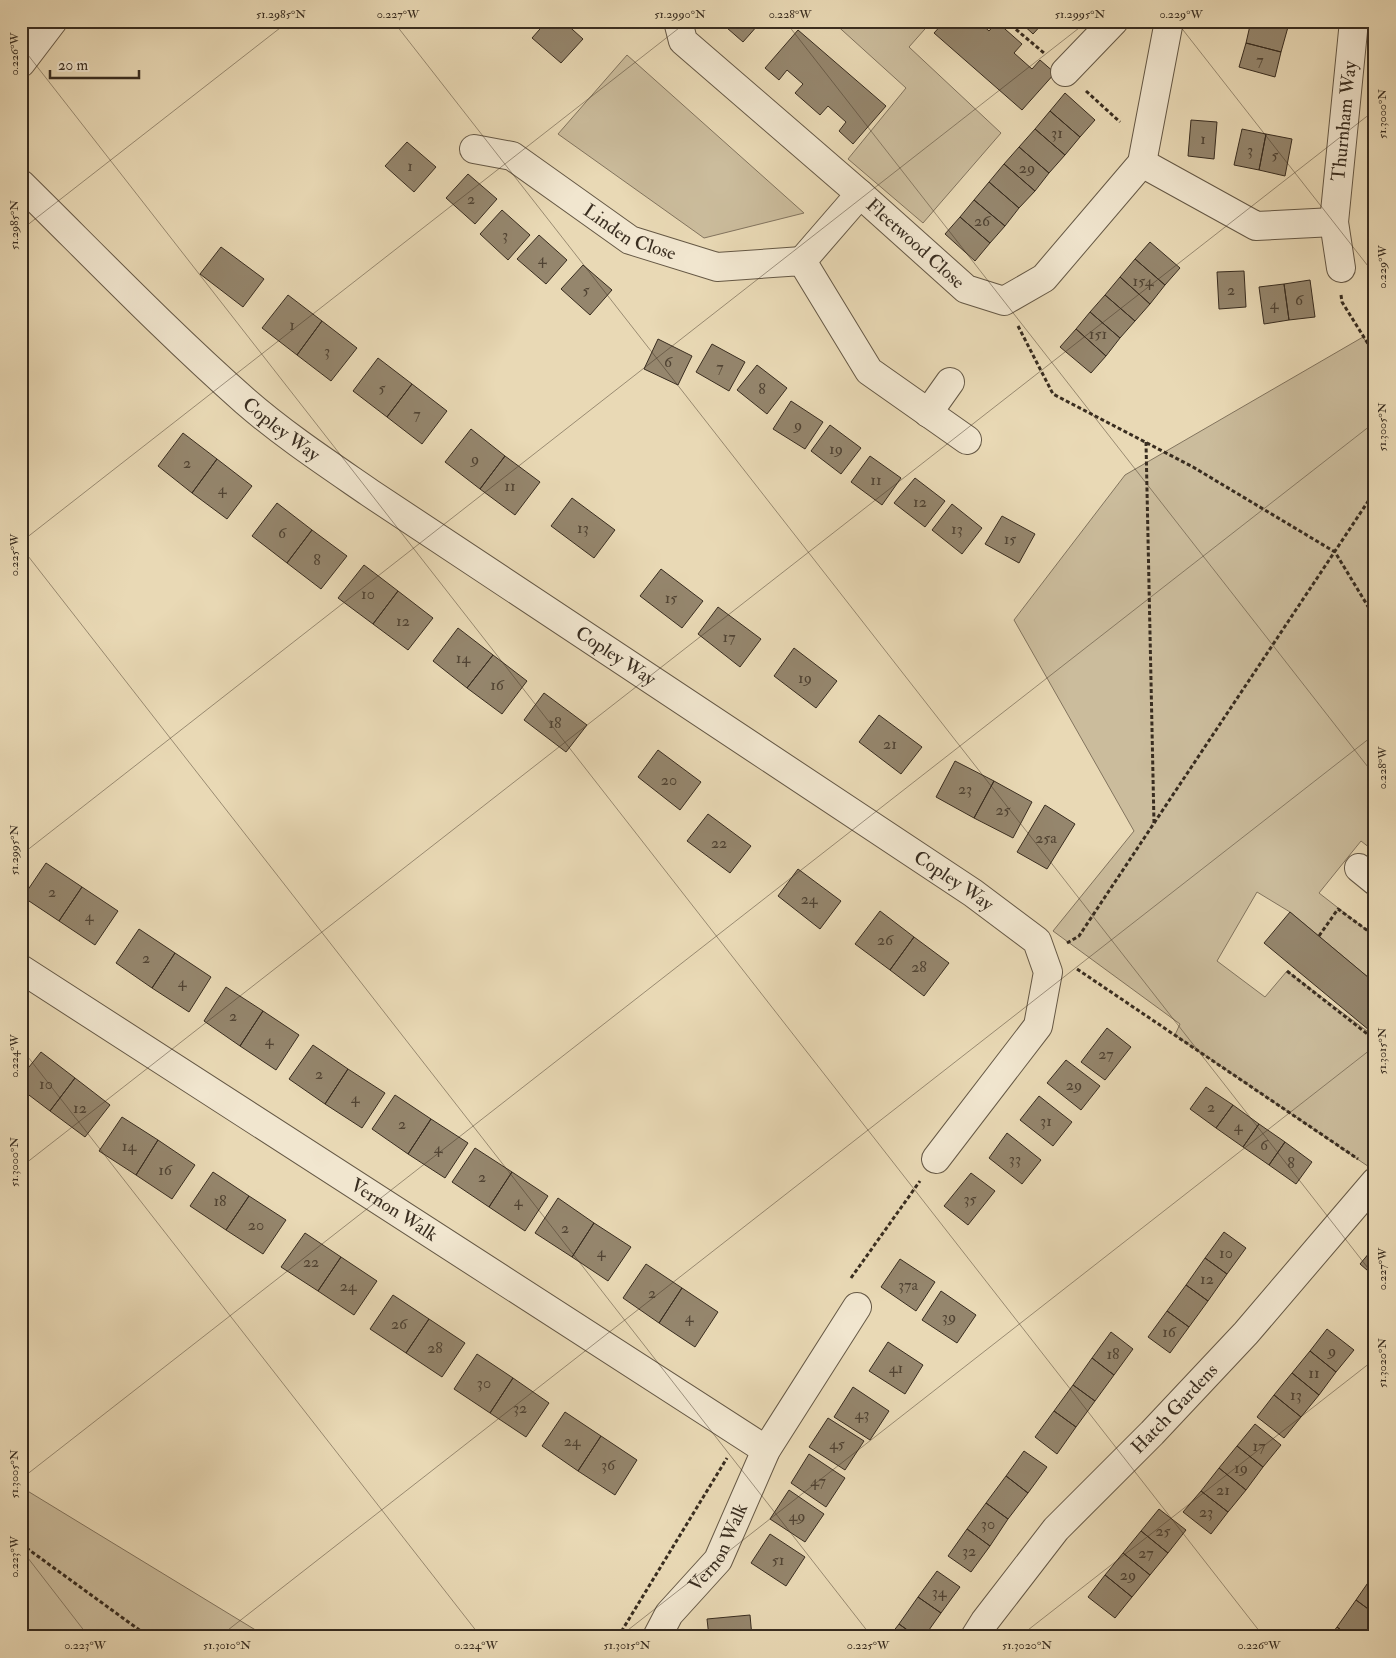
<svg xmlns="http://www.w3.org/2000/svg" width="1396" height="1658" font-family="'IM FELL Double Pica',serif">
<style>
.green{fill:#cbbc9c;stroke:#82745e}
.building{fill:#95866d;stroke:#392d20}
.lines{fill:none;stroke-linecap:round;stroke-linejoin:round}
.minor-casing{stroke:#655845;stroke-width:30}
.path{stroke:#392d20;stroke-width:3;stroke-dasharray:4 2.5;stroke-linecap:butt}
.minor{stroke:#f1e6cf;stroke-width:28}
.ticks{fill:none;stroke:#392d20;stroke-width:1;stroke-opacity:0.45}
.labels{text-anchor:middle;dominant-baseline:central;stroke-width:4.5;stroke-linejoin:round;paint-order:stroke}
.number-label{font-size:16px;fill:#504333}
.street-label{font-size:19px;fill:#392d20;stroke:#f1e6cf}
.neatline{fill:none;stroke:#392d20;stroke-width:2}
.ticks-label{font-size:12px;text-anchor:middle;fill:#392d20}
</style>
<rect width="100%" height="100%" fill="#e9d9b5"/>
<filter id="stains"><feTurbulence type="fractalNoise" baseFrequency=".004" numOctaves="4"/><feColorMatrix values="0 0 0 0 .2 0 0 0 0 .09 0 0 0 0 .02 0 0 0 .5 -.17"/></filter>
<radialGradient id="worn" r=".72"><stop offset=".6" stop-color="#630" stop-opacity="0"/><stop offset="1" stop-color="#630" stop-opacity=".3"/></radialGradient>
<path class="green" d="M832 21H932L909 47 1001 133 923 223 848 159 906 88Z
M627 55 804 213 704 238 558 134Z
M1363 337 1375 355V491L1368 500 1375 505V852L1361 841 1319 893 1369 932 1375 925V983L1290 912 1257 892 1217 961 1265 997 1287 971 1375 1037V1171L1175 1035 1180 1024 1053 931 1134 831 1014 620 1125 475Z
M21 1487 267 1637H21Z"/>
<path class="building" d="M547 21H563L583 39 561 63 532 38Z
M719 21H755L758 25 743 42Z
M945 21H978L989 31 997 22 1022 44 1014 53 1032 69 1040 60 1055 73 1022 110 934 33Z
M1019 21H1045L1033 34Z
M1251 21H1267L1288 27 1281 52 1246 43Z
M798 30 886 106 853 144 839 131 846 122 828 106 820 115 795 93 803 84 787 70 779 80 765 68Z
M1246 43 1281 52 1275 77 1239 67Z
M1065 93 1095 120 1080 137 1050 111Z
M1050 111 1080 137 1065 155 1035 129Z
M1191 120 1217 122 1214 159 1188 156Z
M1035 129 1065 155 1049 173 1019 147Z
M1242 129 1266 134 1259 170 1234 165Z
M1266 134 1292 139 1285 176 1259 170Z
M407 142 436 167 414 192 385 166Z
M1019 147 1049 173 1035 191 1004 164Z
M1004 164 1035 191 1019 208 989 182Z
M468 174 497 199 475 224 446 198Z
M989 182 1019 208 1005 226 974 200Z
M974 200 1005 226 990 243 960 217Z
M502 210 530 235 508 260 480 234Z
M960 217 990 243 975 261 945 234Z
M539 235 567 260 546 284 517 259Z
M1150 242 1180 268 1165 285 1135 259Z
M221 247 264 279 243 307 200 274Z
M1135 259 1165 285 1150 304 1120 277Z
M583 265 612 290 590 315 561 289Z
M1244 271 1246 307 1219 309 1217 272Z
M1120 277 1150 304 1135 321 1105 295Z
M1310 280 1315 317 1289 320 1284 284Z
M1284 284 1289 320 1264 324 1259 287Z
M288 295 322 321 297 355 262 328Z
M1105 295 1135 321 1120 338 1090 312Z
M1090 312 1120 338 1106 356 1076 329Z
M322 321 357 348 331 381 297 355Z
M1076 329 1106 356 1091 373 1060 347Z
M658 339 692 356 678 385 644 369Z
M712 344 745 362 729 391 696 372Z
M378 358 412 384 387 417 353 391Z
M757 365 787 388 767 414 737 390Z
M412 384 447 411 422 444 387 417Z
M791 401 823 422 805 449 773 429Z
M830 425 861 448 841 474 811 451Z
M471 429 505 456 480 489 445 462Z
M183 433 217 459 192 493 158 466Z
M505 456 540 482 515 515 480 489Z
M870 456 901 478 882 505 851 482Z
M217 459 252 486 227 519 192 493Z
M915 478 945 501 925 527 894 503Z
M572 498 615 530 594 558 551 526Z
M277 503 312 530 287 563 252 536Z
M952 504 982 528 962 554 932 530Z
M1002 516 1035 534 1019 563 985 544Z
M312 530 347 556 321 589 287 563Z
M364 565 398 591 373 624 338 598Z
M661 569 703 601 682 628 640 596Z
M398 591 433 618 408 650 373 624Z
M718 607 761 639 740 667 698 634Z
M458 628 493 655 467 688 433 661Z
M794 648 837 681 816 708 774 676Z
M493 655 527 681 502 714 467 688Z
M544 693 587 725 566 752 524 720Z
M879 715 922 747 901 774 859 742Z
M658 750 701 782 680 810 638 777Z
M955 761 994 781 974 818 936 797Z
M994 781 1032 802 1013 838 974 818Z
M1045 805 1075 824 1047 869 1017 852Z
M708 814 751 846 730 873 687 841Z
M46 863 82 887 59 921 23 897Z
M798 869 841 901 820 929 778 896Z
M82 887 118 911 95 945 59 921Z
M880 911 914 937 890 970 855 944Z
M1290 912 1375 983V1035L1264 943Z
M139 929 175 953 152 988 116 963Z
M914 937 949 963 924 996 890 970Z
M175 953 211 977 189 1012 152 988Z
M226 987 263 1011 240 1046 204 1021Z
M263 1011 299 1035 276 1070 240 1046Z
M1107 1028 1131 1047 1105 1080 1081 1062Z
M313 1045 348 1069 325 1104 289 1079Z
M41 1052 75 1078 50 1111 21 1089V1077Z
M1066 1060 1100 1086 1081 1110 1047 1083Z
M348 1069 385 1093 362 1128 325 1104Z
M75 1078 110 1105 85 1137 50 1111Z
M1206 1087 1233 1105 1216 1128 1190 1109Z
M395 1095 431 1119 408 1154 372 1129Z
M1039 1096 1072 1122 1053 1146 1020 1120Z
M1233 1105 1259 1124 1243 1147 1216 1128Z
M122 1117 158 1140 136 1175 99 1151Z
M431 1119 468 1143 445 1178 408 1154Z
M1259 1124 1285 1142 1269 1165 1243 1147Z
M1007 1133 1041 1160 1022 1184 989 1158Z
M158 1140 195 1165 172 1199 136 1175Z
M1285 1142 1312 1162 1296 1184 1269 1165Z
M475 1148 512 1172 489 1207 452 1182Z
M213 1172 249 1196 226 1230 190 1206Z
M512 1172 548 1196 525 1231 489 1207Z
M971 1173 995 1191 968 1225 944 1206Z
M249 1196 286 1220 263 1254 226 1230Z
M558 1198 594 1223 572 1257 535 1233Z
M594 1223 631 1247 608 1281 572 1257Z
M1224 1232 1246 1248 1227 1274 1205 1258Z
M305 1233 341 1257 318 1291 281 1267Z
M1375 1246V1277L1360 1264Z
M341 1257 377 1281 354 1315 318 1291Z
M1205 1258 1227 1274 1208 1301 1186 1285Z
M900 1259 935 1282 916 1311 881 1287Z
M646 1264 682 1288 659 1323 623 1298Z
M1186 1285 1208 1301 1189 1327 1167 1311Z
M682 1288 718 1312 695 1347 659 1323Z
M941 1291 976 1315 957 1343 922 1320Z
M393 1295 429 1319 406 1353 370 1329Z
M1167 1311 1189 1327 1170 1353 1148 1337Z
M429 1319 465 1343 442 1377 406 1353Z
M1327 1329 1354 1350 1336 1372 1310 1351Z
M1111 1332 1133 1349 1114 1375 1092 1358Z
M888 1342 923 1365 905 1394 869 1371Z
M1310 1351 1336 1372 1319 1395 1292 1373Z
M477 1354 513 1378 490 1413 454 1389Z
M1092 1358 1114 1375 1095 1401 1073 1385Z
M1292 1373 1319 1395 1301 1417 1274 1395Z
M513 1378 549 1403 526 1437 490 1413Z
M1073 1385 1095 1401 1076 1427 1054 1411Z
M853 1387 889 1411 870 1440 834 1417Z
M1274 1395 1301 1417 1284 1438 1257 1417Z
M1054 1411 1076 1427 1057 1454 1035 1437Z
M565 1412 601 1436 578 1471 542 1446Z
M828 1418 864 1441 845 1470 809 1447Z
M1255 1424 1281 1445 1263 1467 1237 1446Z
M601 1436 637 1460 615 1495 578 1471Z
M1237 1446 1263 1467 1246 1490 1219 1468Z
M1024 1451 1047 1467 1028 1493 1006 1476Z
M809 1454 845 1478 826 1507 791 1483Z
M1219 1468 1246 1490 1228 1512 1201 1491Z
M1006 1476 1028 1493 1008 1519 986 1503Z
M789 1490 824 1514 805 1542 770 1519Z
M1201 1491 1228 1512 1211 1534 1183 1512Z
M986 1503 1008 1519 990 1546 967 1529Z
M1159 1509 1186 1530 1168 1553 1141 1531Z
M967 1529 990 1546 971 1572 948 1556Z
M1141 1531 1168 1553 1150 1575 1123 1553Z
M770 1534 805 1557 786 1586 751 1563Z
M1123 1553 1150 1575 1132 1597 1105 1575Z
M937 1571 960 1587 941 1613 918 1597Z
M1374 1574H1375V1614L1356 1600Z
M1105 1575 1132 1597 1115 1618 1088 1597Z
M918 1597 941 1613 924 1637H917L899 1624Z
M1356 1600 1375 1614V1621L1364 1637H1350L1337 1627Z
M750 1615 752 1637H709L707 1619Z
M899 1624 917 1637H889Z
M1337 1627 1350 1637H1329Z"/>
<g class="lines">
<g class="minor-casing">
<g id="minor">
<path id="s1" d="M678 21 683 41 860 194 966 289 1004 301 1044 278 1142 163 1169 21"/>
<path d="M21 63 53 21"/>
<path d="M1065 72 1114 21"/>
<path id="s2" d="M474 149 512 156 630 240 717 267 802 261 869 371 967 440"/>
<path d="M1142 163 1256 226 1334 222"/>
<path id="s3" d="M21 184C95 257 167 332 245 401 284 435 328 464 370 493L973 893 1037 941 1048 972 1038 1026 936 1159"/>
<path d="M802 261 860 194"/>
<path id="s4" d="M1341 268 1334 222 1354 21"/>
<path d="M928 413 950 382"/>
<path d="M1359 868 1375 881"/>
<path id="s5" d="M21 969 766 1450"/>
<path id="s6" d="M657 1637 669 1614 718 1560 766 1450 857 1307"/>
<path id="s7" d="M975 1637 985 1621 1056 1529 1152 1433 1246 1333 1375 1182"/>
</g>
</g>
<path class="path" d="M1006 21 1044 53
M1086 91 1120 122
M1341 295 1342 302 1375 355
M1018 326 1053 394 1193 467 1335 552 1375 618
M1146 442 1154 824
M1319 936 1338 909 1375 936
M1067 943 1079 936 1375 491
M1077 969 1358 1159
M1287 971 1375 1040
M851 1278 920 1181
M21 1544 149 1637
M618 1637 727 1458"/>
<use href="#minor" class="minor"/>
</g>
<path class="ticks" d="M393 21 1375 1277M785 21 1375 776M1176 21 1375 275M21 46 1264 1637M21 230 289 21M21 542 688 21M21 547 872 1637M21 855 1088 21M21 1048 481 1637M21 1167 1375 110M21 1479 1375 422M21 1549 89 1637M219 1637 1375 734M619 1637 1375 1046M1019 1637 1375 1359"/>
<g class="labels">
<g class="number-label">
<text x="1260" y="60">7</text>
<text x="1057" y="133">31</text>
<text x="1203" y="139">1</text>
<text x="1250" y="150">3</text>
<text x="1275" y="155">5</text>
<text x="410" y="166">1</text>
<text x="1027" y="168">29</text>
<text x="471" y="199">2</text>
<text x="982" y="221">26</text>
<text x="505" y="235">3</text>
<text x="542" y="259">4</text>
<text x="1143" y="281">154</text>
<text x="586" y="290">5</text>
<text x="1231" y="290">2</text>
<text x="1299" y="300">6</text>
<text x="1274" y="304">4</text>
<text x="292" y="325">1</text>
<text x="1098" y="334">151</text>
<text x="327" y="351">3</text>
<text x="668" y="362">6</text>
<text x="720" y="367">7</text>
<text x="382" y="388">5</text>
<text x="762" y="389">8</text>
<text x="417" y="414">7</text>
<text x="798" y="425">9</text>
<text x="836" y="449">19</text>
<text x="475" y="459">9</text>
<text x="187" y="463">2</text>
<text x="876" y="480">11</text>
<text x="510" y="486">11</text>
<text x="222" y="489">4</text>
<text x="920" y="502">12</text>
<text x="583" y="528">13</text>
<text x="957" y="529">13</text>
<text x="282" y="533">6</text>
<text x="1010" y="539">15</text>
<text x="317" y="560">8</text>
<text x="368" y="594">10</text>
<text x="671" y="598">15</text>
<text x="403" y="621">12</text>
<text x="729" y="637">17</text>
<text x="463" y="658">14</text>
<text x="805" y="678">19</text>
<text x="497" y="685">16</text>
<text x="555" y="723">18</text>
<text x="890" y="744">21</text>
<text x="669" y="780">20</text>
<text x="965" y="789">23</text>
<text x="1003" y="810">25</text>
<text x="1046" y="838">25a</text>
<text x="719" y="843">22</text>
<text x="52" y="892">2</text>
<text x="809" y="899">24</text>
<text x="89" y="916">4</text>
<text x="885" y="940">26</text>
<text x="146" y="958">2</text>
<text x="919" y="967">28</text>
<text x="182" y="982">4</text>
<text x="233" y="1016">2</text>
<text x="269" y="1040">4</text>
<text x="1106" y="1054">27</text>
<text x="319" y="1074">2</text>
<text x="46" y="1084">10</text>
<text x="1074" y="1085">29</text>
<text x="355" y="1098">4</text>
<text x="1211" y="1107">2</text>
<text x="80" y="1108">12</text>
<text x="1046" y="1121">31</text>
<text x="402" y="1124">2</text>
<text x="1238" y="1126">4</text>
<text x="1264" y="1145">6</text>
<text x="129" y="1146">14</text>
<text x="438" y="1148">4</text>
<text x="1015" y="1159">33</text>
<text x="1291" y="1163">8</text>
<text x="165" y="1170">16</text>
<text x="482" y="1177">2</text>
<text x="970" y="1199">35</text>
<text x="220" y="1201">18</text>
<text x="518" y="1201">4</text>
<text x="256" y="1225">20</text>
<text x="565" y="1228">2</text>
<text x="601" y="1252">4</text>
<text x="1226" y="1253">10</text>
<text x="311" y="1262">22</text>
<text x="1207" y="1279">12</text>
<text x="908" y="1285">37a</text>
<text x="348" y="1286">24</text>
<text x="652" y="1293">2</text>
<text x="689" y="1317">4</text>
<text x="949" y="1317">39</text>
<text x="399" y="1324">26</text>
<text x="1169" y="1332">16</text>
<text x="435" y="1348">28</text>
<text x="1332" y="1351">9</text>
<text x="1113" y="1354">18</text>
<text x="896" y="1368">41</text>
<text x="1314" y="1373">11</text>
<text x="484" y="1383">30</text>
<text x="1296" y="1395">13</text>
<text x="520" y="1408">32</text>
<text x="862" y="1414">43</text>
<text x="572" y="1441">24</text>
<text x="837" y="1444">45</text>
<text x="1259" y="1446">17</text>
<text x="608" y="1465">36</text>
<text x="1241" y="1468">19</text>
<text x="818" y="1481">47</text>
<text x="1223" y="1490">21</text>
<text x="1206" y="1512">23</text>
<text x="797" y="1516">49</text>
<text x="988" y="1524">30</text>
<text x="1163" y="1531">25</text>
<text x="969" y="1551">32</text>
<text x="1146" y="1553">27</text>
<text x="778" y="1560">51</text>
<text x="1128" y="1575">29</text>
<text x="939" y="1592">34</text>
</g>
<g class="street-label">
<text stroke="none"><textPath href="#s4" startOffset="148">Thurnham Way</textPath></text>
<text stroke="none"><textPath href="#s2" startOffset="180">Linden Close</textPath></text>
<text stroke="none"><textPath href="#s1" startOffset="329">Fleetwood Close</textPath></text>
<text stroke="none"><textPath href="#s3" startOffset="358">Copley Way</textPath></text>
<text stroke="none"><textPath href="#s3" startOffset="762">Copley Way</textPath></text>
<text stroke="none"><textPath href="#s3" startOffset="1168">Copley Way</textPath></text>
<text stroke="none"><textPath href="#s5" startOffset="444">Vernon Walk</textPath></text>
<text stroke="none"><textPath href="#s7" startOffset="304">Hatch Gardens</textPath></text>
<text stroke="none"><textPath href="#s6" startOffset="110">Vernon Walk</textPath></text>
</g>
</g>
<rect width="1396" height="1658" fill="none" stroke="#e9d9b5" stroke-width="55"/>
<path d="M50 70v8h89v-8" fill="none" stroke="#392d20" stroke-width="2.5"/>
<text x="58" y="70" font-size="15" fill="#392d20" stroke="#f1e6cf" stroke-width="4" paint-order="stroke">20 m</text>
<rect x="28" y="28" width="1340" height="1602" class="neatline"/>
<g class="ticks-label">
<text x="281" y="18">51.2985°N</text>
<text x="398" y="18">0.227°W</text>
<text x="680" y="18">51.2990°N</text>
<text x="790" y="18">0.228°W</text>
<text x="1080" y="18">51.2995°N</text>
<text x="1181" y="18">0.229°W</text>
<text transform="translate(14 54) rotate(-90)" y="4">0.226°W</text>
<text transform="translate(1382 114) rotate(-90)" y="4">51.3000°N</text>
<text transform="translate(14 225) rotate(-90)" y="4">51.2985°N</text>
<text transform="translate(1382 267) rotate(-90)" y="4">0.229°W</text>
<text transform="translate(1382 427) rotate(-90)" y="4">51.3005°N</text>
<text transform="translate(14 555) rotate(-90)" y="4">0.225°W</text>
<text transform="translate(1382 768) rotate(-90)" y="4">0.228°W</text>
<text transform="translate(14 850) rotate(-90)" y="4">51.2995°N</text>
<text transform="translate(1382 1051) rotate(-90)" y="4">51.3015°N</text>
<text transform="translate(14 1056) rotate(-90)" y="4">0.224°W</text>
<text transform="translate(14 1162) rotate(-90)" y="4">51.3000°N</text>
<text transform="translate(1382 1269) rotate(-90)" y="4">0.227°W</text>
<text transform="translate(1382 1363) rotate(-90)" y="4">51.3020°N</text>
<text transform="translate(14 1474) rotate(-90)" y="4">51.3005°N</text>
<text transform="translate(14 1557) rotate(-90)" y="4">0.223°W</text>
<text x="85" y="1649">0.223°W</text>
<text x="227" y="1649">51.3010°N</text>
<text x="476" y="1649">0.224°W</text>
<text x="627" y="1649">51.3015°N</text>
<text x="868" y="1649">0.225°W</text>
<text x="1027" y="1649">51.3020°N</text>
<text x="1259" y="1649">0.226°W</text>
</g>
<rect width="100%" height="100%" filter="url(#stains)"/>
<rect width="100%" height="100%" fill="url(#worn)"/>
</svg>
